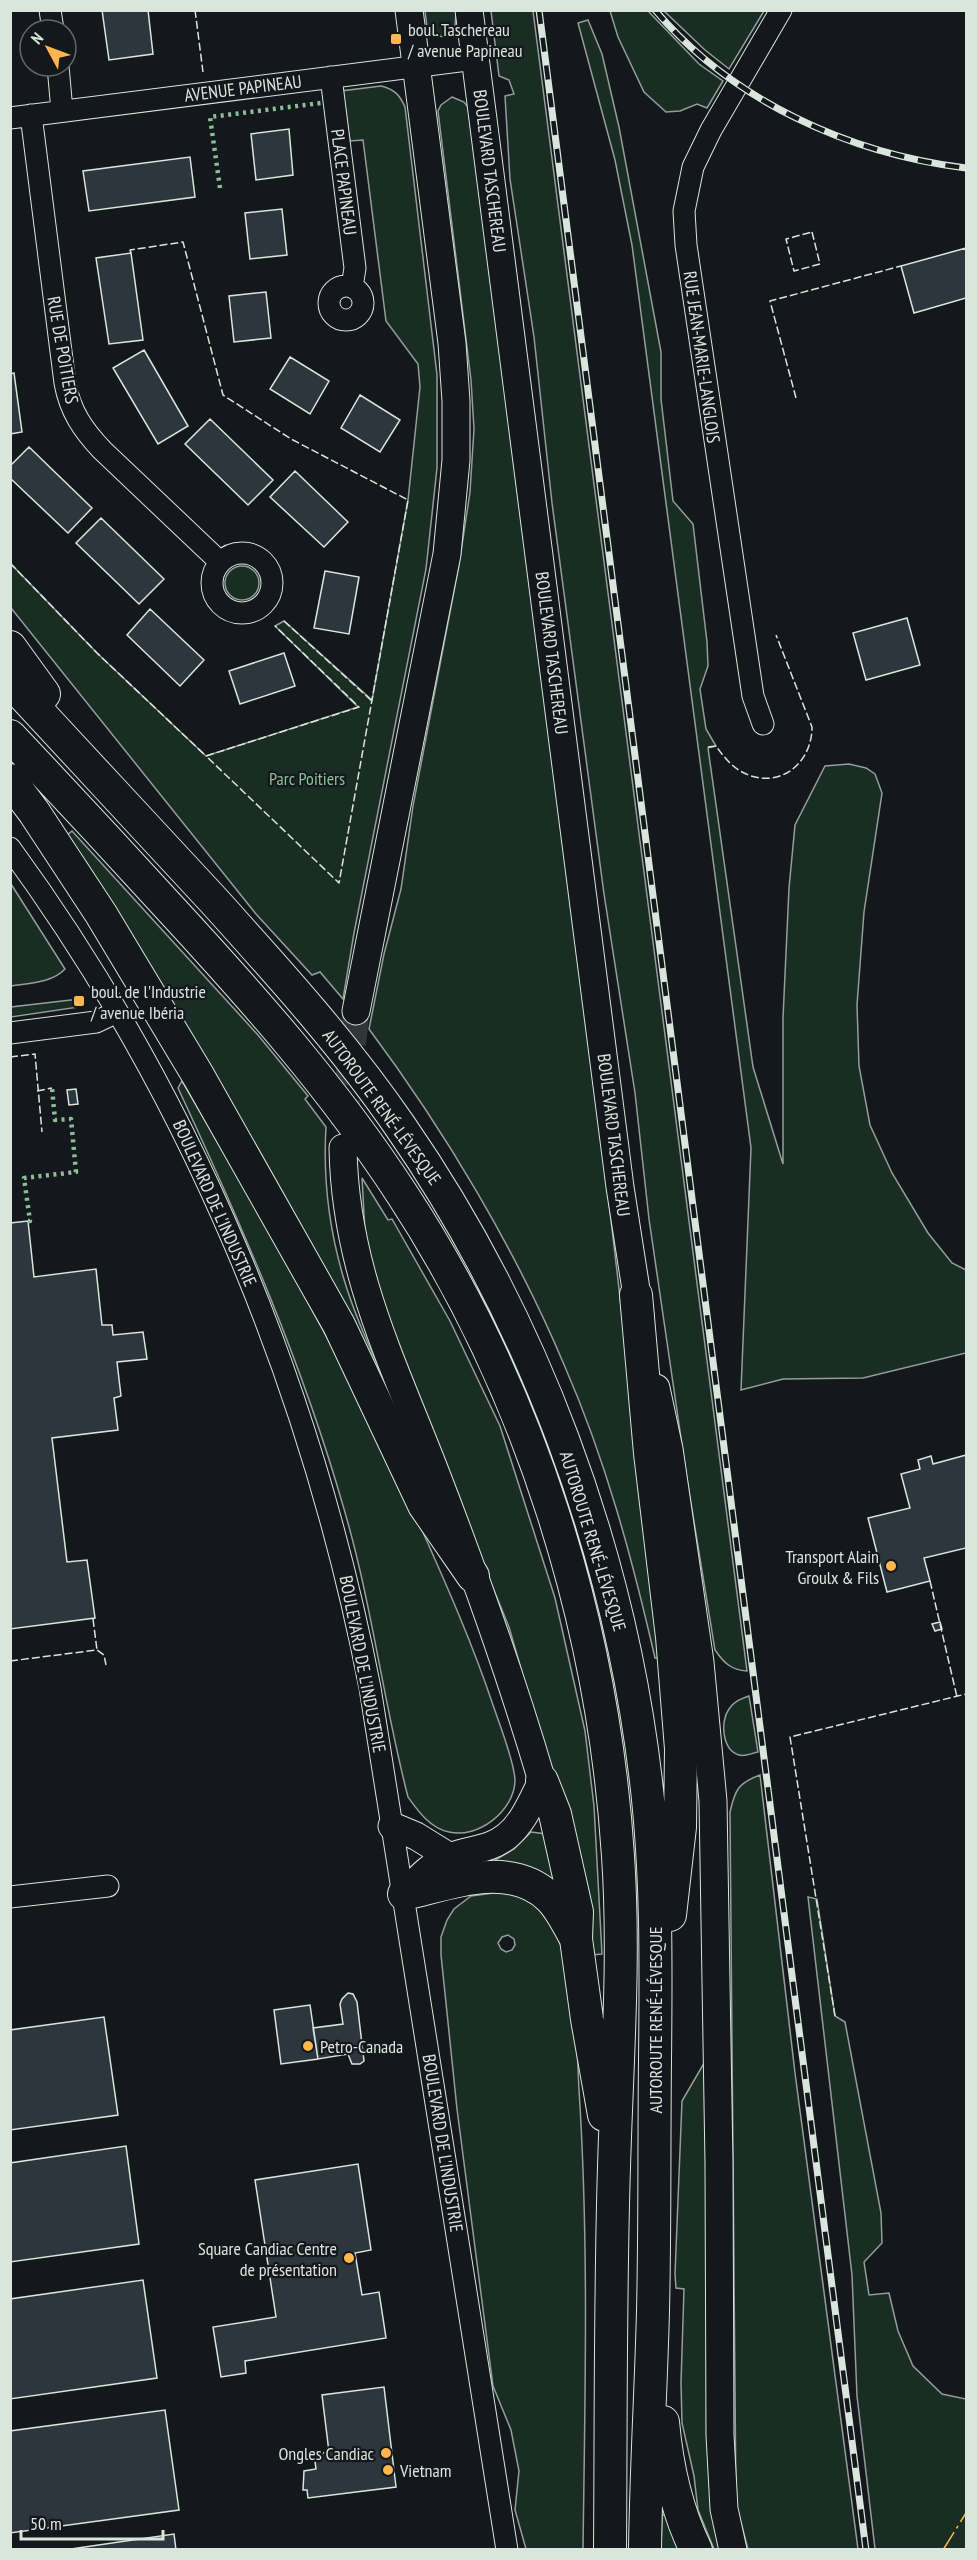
<svg xmlns="http://www.w3.org/2000/svg" width="977" height="2560" font-family="'PT Sans Narrow',sans-serif">
<style>
.green{fill:#1a2d24;stroke:#939e99;stroke-width:1.5;fill-rule:evenodd}
.building{fill:#2c363c;stroke:#d8e6dc;stroke-width:1.5}
.lines{fill:none;stroke-linecap:round;stroke-linejoin:round}
.major-tunnel{stroke:#313739;stroke-width:27;stroke-dasharray:27 14;stroke-linecap:butt}
.minor-casing{stroke:#d8e6dc;stroke-width:23}
.major-casing{stroke:#d8e6dc;stroke-width:29}
.highway-casing{stroke:#d8e6dc;stroke-width:34}
.minor{stroke:#14181c;stroke-width:21}
.major{stroke:#14181c;stroke-width:27}
.highway{stroke:#14181c;stroke-width:32}
.rail-casing{stroke:#d8e6dc;stroke-width:7}
.rail{stroke:#14181c;stroke-width:4.5;stroke-dasharray:14;stroke-linecap:butt}
.hedge{stroke:#8ac095;stroke-width:4.5;stroke-dasharray:3 4.5;stroke-linecap:butt}
.fence{stroke:#d8e6dc;stroke-width:1.5;stroke-dasharray:8 3;stroke-linecap:butt}
.power{stroke:#ffb74d;stroke-width:1.5;stroke-dasharray:21 4.5 3 4.5;stroke-linecap:butt}
.poi-dot{fill:#ffb74d;stroke:#14181c;stroke-width:2}
.labels{text-anchor:middle;dominant-baseline:central;stroke-width:4.5;stroke-linejoin:round;paint-order:stroke}
.poi-label{font-size:18px;fill:#d8e6dc;stroke:#14181c;text-anchor:start}
.street-label{font-size:18px;fill:#d8e6dc;stroke:#14181c}
.park-label{font-size:18px;fill:#8ac095;stroke:#14181c}
</style>
<rect width="100%" height="100%" fill="#14181c"/>
<path class="green" d="M425 11H456L455 28 444 37 431 34 427 27Z
M491 11H533L747 1671C731 1670 724 1663 715 1650L687 1479 649 1219 635 1093 604 894 552 503 534 337 510 179 505 96 514 94 509 80 499 76Z
M610 11H648L699 64 723 81 707 108 697 104 680 111 666 112 644 92 618 37Z
M664 11H764L729 69 705 50Z
M588 20 602 54 619 127 661 352V399L673 501 693 524 707 642 708 666 700 689 706 729 716 746 708 748 753 1067 783 1164V1018L789 888 795 825 825 766 849 764 866 768 875 774 882 793 864 912 857 1005 859 1066 870 1125 892 1173 928 1233 952 1263 966 1270V1353L863 1378 783 1379 741 1390 751 1148 632 245 615 160 578 23Z
M381 86C394 89 400 95 405 107L437 375V468L426 569 354 933 343 999 320 972 312 975 256 914 11 608 10 563 97 653 206 756 358 707 275 626 284 621 372 700 408 500 420 387 418 364 386 321 363 140 350 141 341 91Z
M452 97 464 102 468 107 594 1074 662 1658H655C632 1558 606 1461 565 1367 516 1250 445 1131 369 1029L384 954 401 889 413 806 459 565 470 492 474 429 471 380 438 111 441 105Z
M225 583a17 17 0 1 1 34 0a17 17 0 1 1-34 0Z
M72 831 258 1035 308 1096 305 1099 326 1127C323 1177 329 1228 343 1276 356 1321 378 1365 397 1408L391 1409 66 836Z
M11 884 65 969C52 983 29 983 11 986Z
M71 1000H76L79 1007 11 1017V1007Z
M182 1081C268 1228 351 1373 421 1528 447 1586 473 1645 493 1705 499 1723 515 1763 515 1781 514 1811 478 1839 449 1832 430 1828 418 1811 408 1797 383 1701 372 1604 344 1509 302 1362 242 1226 178 1088Z
M362 1178 388 1220 392 1219 450 1321 500 1426 555 1598 585 1731 594 1806 602 1954 591 1955 538 1728 509 1627 463 1515 379 1295 365 1232Z
M749 1696 758 1752C752 1753 745 1757 739 1755 722 1750 720 1721 729 1709 734 1701 741 1699 749 1696Z
M760 1775 795 2073 858 2549H748L736 2504 730 1812C735 1790 738 1783 760 1775Z
M531 1832 546 1834 562 1884 496 1865 495 1860 514 1849Z
M501 1892C523 1895 541 1906 552 1926 578 1975 576 2036 579 2090 589 2243 585 2397 583 2549H526L515 2510 519 2471 511 2430 493 2386 457 2109 441 1955V1937L447 1920 454 1909 471 1896ZM508 1935 514 1939 515 1945 512 1950 506 1952 501 1949 498 1943 502 1937Z
M808 1897 817 1899 835 2016 845 2022 881 2213 882 2243 864 2262 869 2295 889 2293 898 2331 913 2366 942 2394 966 2399V2549H875L857 2396 852 2275Z
M707 2058 722 2549H714L698 2510 694 2476 682 2423 681 2383 684 2289 676 2288 675 2274 682 2101Z
M662 2515H674L689 2549 661 2550Z"/>
<path class="building" d="M102 10H148L153 54 109 60Z
M289 129 293 175 256 180 251 134Z
M190 157 195 197 89 211 83 171Z
M282 209 287 255 250 259 245 213Z
M966 248V298L914 313 901 266Z
M131 253 143 340 109 344 96 258Z
M266 292 271 338 234 342 229 296Z
M144 350 188 426 158 444 113 368Z
M290 357 329 381 310 414 270 389Z
M14 373 22 432 10 434V374Z
M360 395 400 420 380 452 341 428Z
M210 419 273 480 248 505 185 444Z
M29 447 92 508 68 533 10 478V466Z
M295 471 348 522 324 547 270 497Z
M101 518 164 579 139 604 76 543Z
M325 571 359 577 349 634 314 628Z
M150 609 204 660 180 686 127 635Z
M907 618 920 665 866 680 853 633Z
M284 653 295 686 240 704 229 671Z
M76 1089 78 1104 69 1105 67 1090Z
M28 1221 34 1277 96 1269 102 1325H112L113 1335 143 1332 147 1359 117 1362 121 1396 114 1398 118 1430 52 1438 67 1562 87 1560 95 1618 10 1629V1223Z
M966 1455V1548L924 1558 930 1581 887 1592 868 1518 910 1508 901 1474 920 1469 918 1460 931 1456 933 1464Z
M940 1622 942 1629 935 1631 932 1624Z
M348 1993 353 1994 357 2002 364 2061 360 2064H352L348 2054 318 2059 313 2028 343 2024 340 2004 342 1999Z
M310 2005 318 2059 281 2064 274 2010Z
M104 2017 118 2115 10 2130V2030Z
M126 2146 139 2244 10 2262V2163Z
M358 2164 371 2250 355 2253 362 2295 379 2292 386 2338 245 2361 246 2373 221 2377 213 2327 276 2317 255 2180Z
M143 2280 157 2378 10 2399V2299Z
M384 2387 396 2487 308 2498 307 2490H303L304 2471 316 2469 314 2454 329 2452 322 2395Z
M165 2410 179 2510 10 2533V2431Z
M174 2534 176 2550H64Z"/>
<g class="lines">
<path class="major-tunnel" d="M344 1126 356 1011"/>
<g class="minor-casing">
<path id="minor" d="M50 10 53 30
M58 66 62 111
M331 77 355 268 352 287
M31 115 65 383C70 411 83 430 102 450L220 562
M10 118 475 59
M329 303a17 17 0 1 1 34 0a17 17 0 1 1-34 0Z
M212 583a30 30 0 1 1 60 0a30 30 0 1 1-60 0Z
M763 724 753 696 686 245 684 211 693 167 711 130 781 10
M10 848C192 1097 311 1385 370 1688L507 2550
M10 1033 96 1022 117 1012
M10 1897 108 1886"/>
</g>
<g class="major-casing">
<path id="major" d="M469 10 620 1187 640 1315
M356 1011 447 554 456 460V401L452 343 409 10
M343 1148C345 1272 395 1366 438 1479 476 1578 512 1679 542 1781 532 1800 524 1822 507 1836 490 1850 470 1849 450 1857 431 1864 418 1879 404 1894
M656 1388 669 1449 700 1662 713 1801 719 2163 720 2435 724 2509 733 2550
M392 1826 416 1836 450 1857"/>
</g>
<g class="highway-casing">
<path id="highway" d="M10 647 44 694
M10 681C78 755 147 828 215 902 280 974 345 1046 400 1126 533 1318 619 1549 646 1781 657 1874 656 1968 655 2061 654 2144 655 2228 653 2311 651 2390 646 2470 645 2550
M10 736C63 792 116 849 168 906 253 998 333 1088 402 1194 530 1389 603 1624 618 1856 625 1960 617 2063 614 2167 610 2295 611 2422 610 2550
M10 780 34 812 101 914 199 1077 339 1325 424 1505 473 1576
M636 1295 650 1453 672 1637 681 1749 680 1827 670 1915
M542 1781 555 1814 577 1912 576 1939 587 2019 604 2115
M404 1894C450 1884 510 1859 550 1898 561 1909 567 1923 575 1937
M663 2422C667 2467 676 2509 696 2550"/>
</g>
<use href="#minor" class="minor"/>
<use href="#major" class="major"/>
<use href="#highway" class="highway"/>
<g class="rail-casing">
<path id="rail" d="M539 10 866 2550
M655 10C732 101 850 154 966 168"/>
</g>
<use href="#rail" class="rail"/>
<path class="hedge" d="M220 188 210 117 321 103
M28 1221H30L24 1178 76 1172 71 1119 55 1120 52 1088"/>
<path class="fence" d="M195 10 203 72
M812 232 820 264 794 271 786 239Z
M131 253 130 250 183 242 223 395 291 439 408 500 339 883 206 756 359 707 275 626
M796 398 770 301 901 266
M10 563 97 653 206 756
M284 621 372 701
M708 747 716 746C723 756 731 766 742 772 777 791 812 765 812 727L776 635
M10 1057 35 1054 42 1132
M37 1091 52 1088
M930 1581 957 1697
M93 1619 97 1650
M10 1661 97 1650 104 1655 106 1665
M835 2016 790 1737 966 1694"/>
<path class="power" d="M943 2550 966 2513"/>
</g>
<g class="poi-dot">
<rect x="390" y="33" width="12" height="12" rx="3"/>
<rect x="73" y="995" width="12" height="12" rx="3"/>
<circle cx="891" cy="1566" r="6"/>
<circle cx="308" cy="2046" r="6"/>
<circle cx="349" cy="2258" r="6"/>
<circle cx="386" cy="2453" r="6"/>
<circle cx="388" cy="2470" r="6"/>
</g>
<g class="labels">
<g class="poi-label">
<text x="408" y="29">boul. Taschereau<tspan x="408" dy="21">/ avenue Papineau</tspan></text>
<text x="91" y="991">boul. de l'Industrie<tspan x="91" dy="21">/ avenue Ibéria</tspan></text>
<text x="879" y="1556" text-anchor="end">Transport Alain<tspan x="879" dy="21">Groulx &amp; Fils</tspan></text>
<text x="320" y="2046">Petro-Canada</text>
<text x="337" y="2248" text-anchor="end">Square Candiac Centre<tspan x="337" dy="21">de présentation</tspan></text>
<text x="374" y="2453" text-anchor="end">Ongles Candiac</text>
<text x="400" y="2470">Vietnam</text>
</g>
<g class="street-label">
<text transform="translate(243 88) rotate(-7)">AVENUE PAPINEAU</text>
<text transform="translate(490 171) rotate(83)">BOULEVARD TASCHEREAU</text>
<text transform="translate(344 182) rotate(83)">PLACE PAPINEAU</text>
<text transform="translate(63 350) rotate(80)">RUE DE POITIERS</text>
<text transform="translate(702 357) rotate(82)">RUE JEAN-MARIE-LANGLOIS</text>
<text transform="translate(552 653) rotate(83)">BOULEVARD TASCHEREAU</text>
<text transform="translate(382 1107) rotate(54)">AUTOROUTE RENÉ-LÉVESQUE</text>
<text transform="translate(614 1135) rotate(83)">BOULEVARD TASCHEREAU</text>
<text transform="translate(215 1203) rotate(66)">BOULEVARD DE L'INDUSTRIE</text>
<text transform="translate(593 1541) rotate(73)">AUTOROUTE RENÉ-LÉVESQUE</text>
<text transform="translate(363 1664) rotate(79)">BOULEVARD DE L'INDUSTRIE</text>
<text transform="translate(655 2020) rotate(-90)">AUTOROUTE RENÉ-LÉVESQUE</text>
<text transform="translate(443 2143) rotate(81)">BOULEVARD DE L'INDUSTRIE</text>
</g>
<g class="park-label">
<text x="307" y="778">Parc Poitiers</text>
</g>
</g>
<rect width="977" height="2560" fill="none" stroke="#d8e6dc" stroke-width="24"/>
<g transform="translate(48 48) rotate(311)"><circle r="28" fill="#14181c" stroke="#626a69" stroke-width="1.5"/>
<path d="M0-4.5L10 22L0 15L-10 22Z" fill="#ffb74d"/>
<text y="-9" font-size="16" font-weight="bold" text-anchor="middle" fill="#d8e6dc">N</text>
</g>
<path d="M21 2530v9h142v-9" fill="none" stroke="#d8e6dc" stroke-width="3"/>
<text x="30" y="2530" font-size="18" fill="#d8e6dc" stroke="#14181c" stroke-width="4.5" paint-order="stroke">50 m</text>
</svg>
